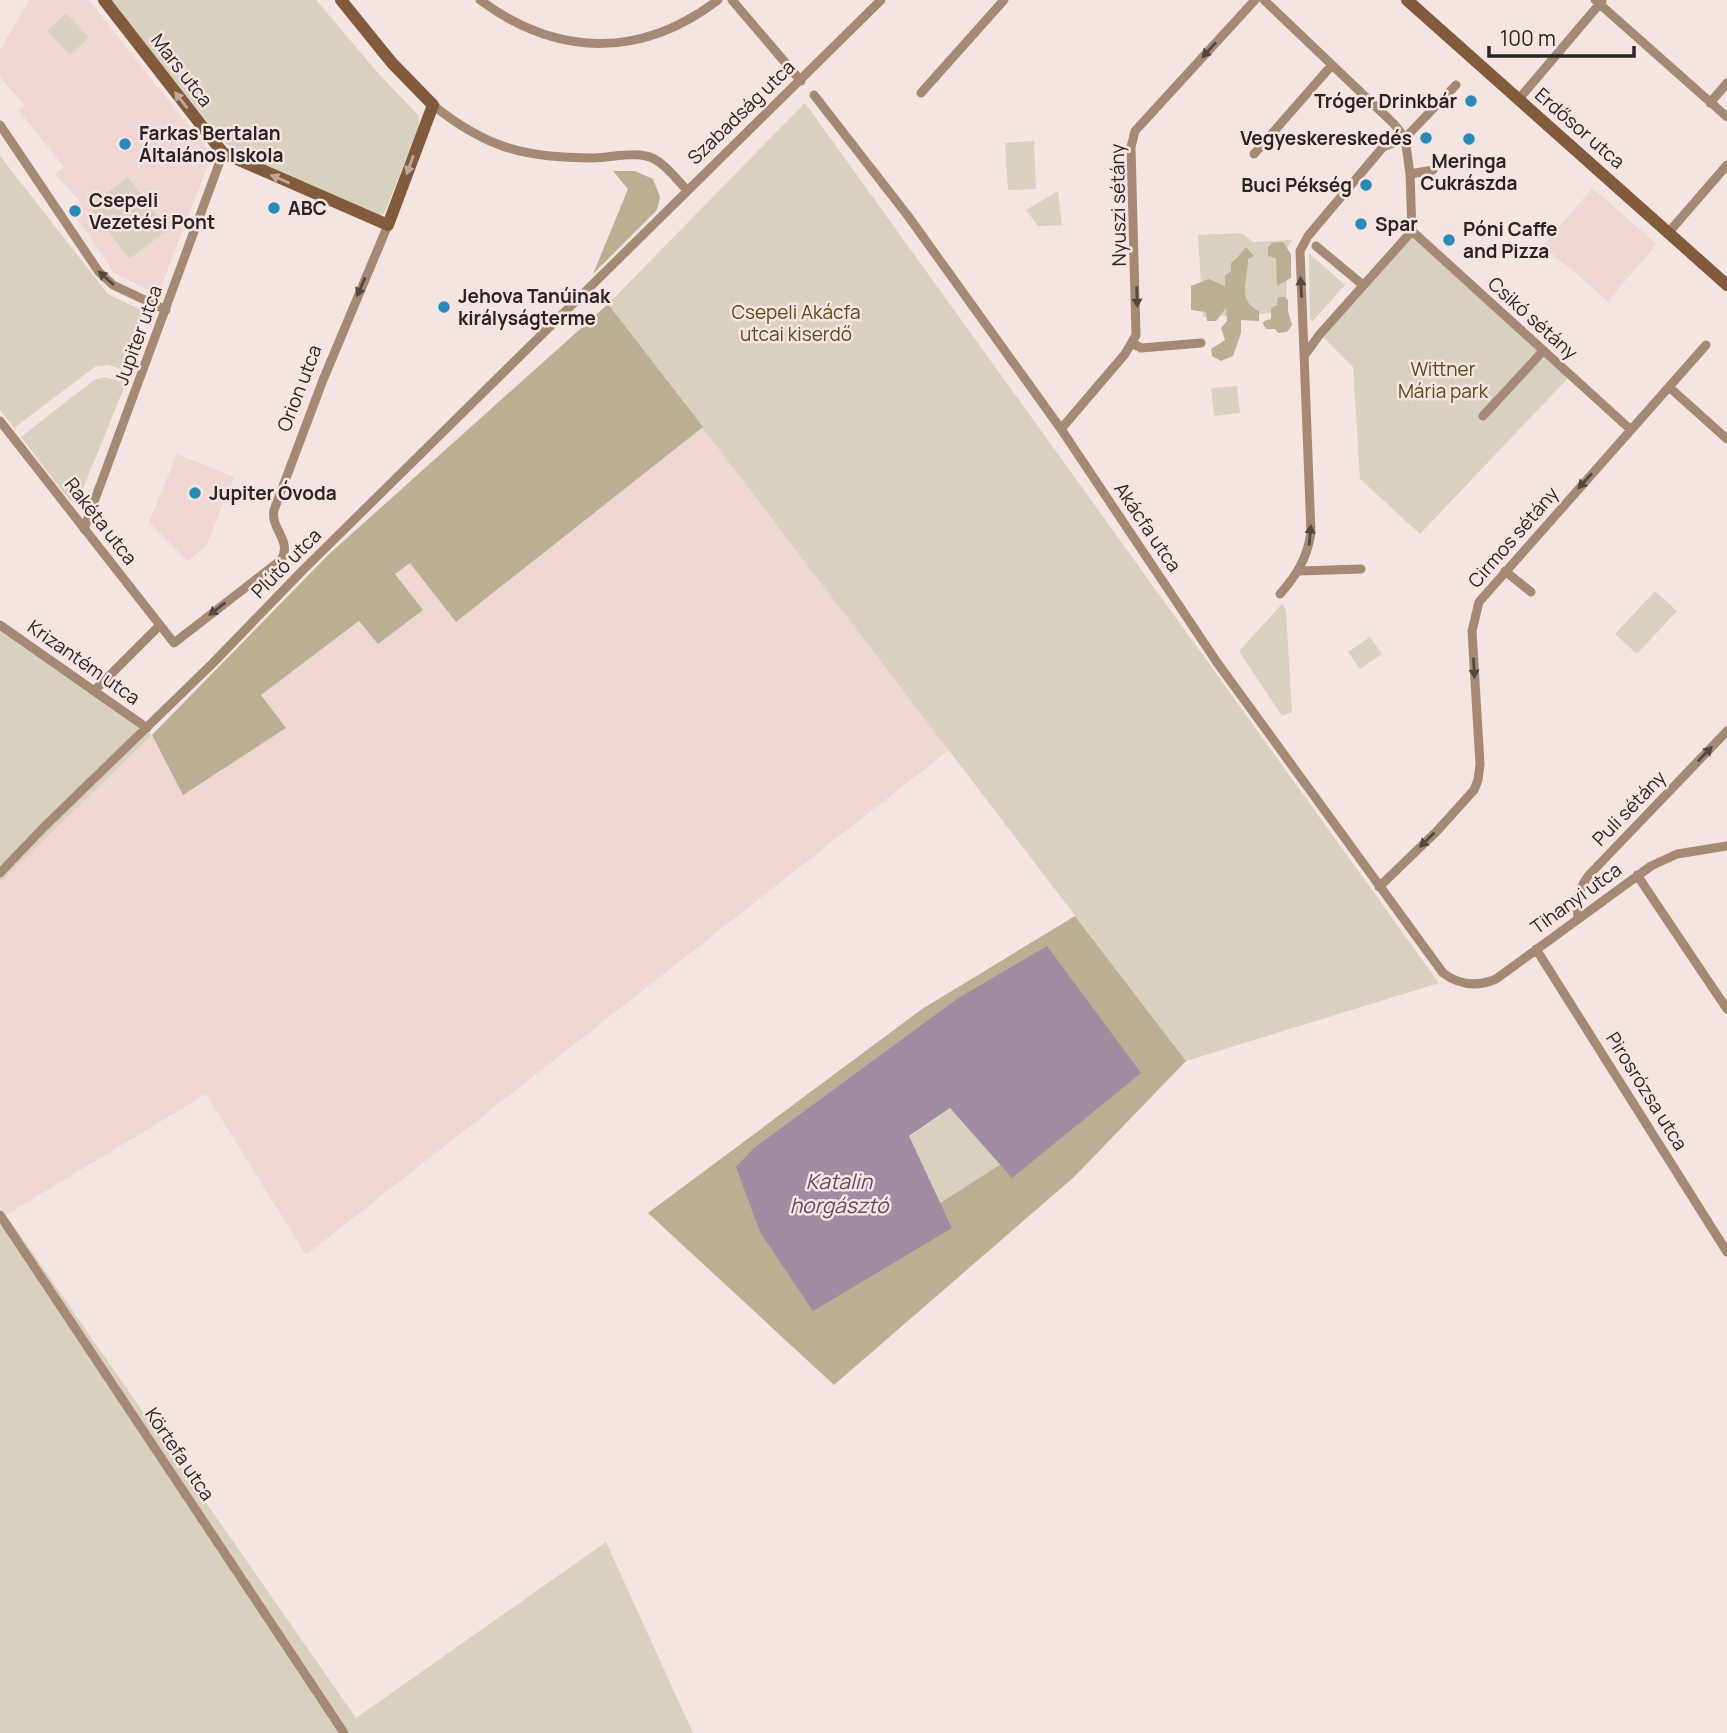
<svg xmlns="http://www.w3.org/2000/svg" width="1727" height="1733" font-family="Manrope,sans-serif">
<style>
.built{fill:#efd6d3}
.green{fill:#d8d1bf}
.forest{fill:#baaf93;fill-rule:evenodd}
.water{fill:#a18ca2}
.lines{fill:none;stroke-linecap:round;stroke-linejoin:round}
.street{stroke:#a58974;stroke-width:9}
.secondary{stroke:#825b3c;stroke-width:12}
.oneway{fill:#55473f}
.oneway2{fill:#c1a797}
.poi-dot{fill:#298bb5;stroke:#f5e5e2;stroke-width:2.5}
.labels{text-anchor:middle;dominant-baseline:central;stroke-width:5;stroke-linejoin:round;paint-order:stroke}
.street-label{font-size:19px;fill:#2a2423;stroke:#f5e5e2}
.poi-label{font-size:19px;font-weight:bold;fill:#2a2423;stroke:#f5e5e2;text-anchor:start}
.park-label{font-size:19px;fill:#5b4917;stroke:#f5e5e2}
.water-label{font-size:21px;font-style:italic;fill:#674669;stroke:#f5e5e2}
</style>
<rect width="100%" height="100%" fill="#f5e5e2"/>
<path class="built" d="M29 0H89L212 155 158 295 114 273 71 209 80 202 55 174 64 167 19 111 25 106 0 77V50Z
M1592 188 1657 244 1608 301 1543 246Z
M703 427 949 750 306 1255 206 1094 6 1215 0 1206V882L152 735 183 794 286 728 261 695 360 621 422 610 395 574 411 562 456 621Z
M177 454 234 477 206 546 188 561 149 522Z"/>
<path class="green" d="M111 0H316L379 74 418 115 419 126 384 214 378 215 243 157 222 140Z
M66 13 89 37 70 55 47 31Z
M805 103 1439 983 1186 1061 608 304Z
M1034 141 1036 189 1008 190 1005 143Z
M0 156 108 294 143 311 121 369 108 365 96 366 14 428 0 410Z
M128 177 168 230 129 259 89 206Z
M1058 191 1062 225 1038 226 1026 210Z
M1412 231 1570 376 1420 534 1360 479 1353 367 1320 334Z
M1242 233 1253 242 1292 240 1286 250 1287 312 1203 317 1198 235Z
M1309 253 1345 285 1312 322 1310 317Z
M105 377 126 383 79 498 70 501 21 437 94 380Z
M1237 386 1240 413 1214 416 1211 388Z
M1655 591 1677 611 1637 654 1615 634Z
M1282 604 1286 610 1292 712 1282 716 1239 651Z
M0 625 152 735 0 882Z
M1370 637 1382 654 1360 669 1348 652Z
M950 1108 1001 1164 940 1203 909 1137Z
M6 1215 356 1718 606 1542 693 1733H0V1219Z"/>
<path class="forest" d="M613 171H635L653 179 660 197 657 210 593 274 628 189Z
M1283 242 1291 254V278L1277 286 1276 258 1268 256V247L1272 243Z
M1246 247 1254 256 1248 259C1248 281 1236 300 1259 311V321L1241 320V333L1233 356 1221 361 1212 356 1211 349 1225 340 1221 328 1227 321 1226 308 1216 321H1207L1206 312 1191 310V286L1209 279 1225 286V276L1231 271V263L1237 258Z
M1278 297H1284L1288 300V311L1292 325 1287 332 1278 333 1275 329H1266L1263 324 1264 321 1271 319V308L1277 305Z
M608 304 703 427 456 622 410 563 395 574 423 610 378 644 359 621 261 695 286 728 183 795 152 735 328 555Z
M1075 916 1186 1061 1074 1177 834 1385 648 1213 922 1009ZM955 1000 1012 1177 1001 1164 940 1203 952 1228 755 1147Z"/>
<path class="water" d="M1047 946 1141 1073 1012 1178 950 1108 909 1136 952 1228 813 1311 760 1232 736 1167 755 1147 955 1000Z"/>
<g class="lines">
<path class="street" d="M480 0C557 57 641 59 718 0
M732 0 801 81
M1264 0 1394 124 1405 138 1410 174 1412 231 1320 334 1304 356
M1595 0 1727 117
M921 93 1004 0
M814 95 908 216 1061 429 1216 661 1443 973C1459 985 1477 987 1496 979L1651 866 1677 854 1727 846
M1518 100 1602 1
M1710 103 1727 83
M433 105C486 148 525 158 593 158 610 158 630 152 646 156 662 159 676 179 687 190
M0 125 99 272 113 285 166 310
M1254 154 1332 65
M1410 174 1433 170
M1412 231 1631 430
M1669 232 1727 165
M1316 246 1363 285
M1132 343 1141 348 1201 343
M1669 387 1727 439
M1483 416 1543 351
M0 421 174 643 281 560C293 541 270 529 274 510L323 380 388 225
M1061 429 1125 354 1136 335 1131 147 1135 131 1255 0
M84 529 223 153
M1299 571 1361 569
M1505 571 1531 592
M1280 594C1297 575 1307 558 1311 533L1300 251 1308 236 1383 147 1405 138 1456 85
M0 625 147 728
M94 691 160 625
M0 873 43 828 213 663 302 571 881 0
M1637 875 1727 1009
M1379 887 1437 831 1474 790 1478 780 1480 764 1472 631 1479 602 1706 345
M1578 919C1577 901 1578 889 1589 875L1727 731
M1536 949 1727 1252
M0 1215 344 1733"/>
<path class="secondary" d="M104 0 223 153 388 225 433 105 392 63 341 0
M1407 0 1727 285"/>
</g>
<defs><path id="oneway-solid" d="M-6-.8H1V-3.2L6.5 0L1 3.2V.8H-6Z" transform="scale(1.75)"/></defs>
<g class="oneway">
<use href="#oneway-solid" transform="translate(1209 50) rotate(132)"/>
<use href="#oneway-solid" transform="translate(106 278) rotate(-138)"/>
<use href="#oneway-solid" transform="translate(361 287) rotate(113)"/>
<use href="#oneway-solid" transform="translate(1301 287) rotate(-93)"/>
<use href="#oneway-solid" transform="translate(1137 297) rotate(88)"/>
<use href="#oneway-solid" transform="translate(1585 481) rotate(132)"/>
<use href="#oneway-solid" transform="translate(1310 535) rotate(-85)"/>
<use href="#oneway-solid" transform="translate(217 609) rotate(142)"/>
<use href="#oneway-solid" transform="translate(1474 668) rotate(87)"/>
<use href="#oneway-solid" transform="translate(1705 754) rotate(-46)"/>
<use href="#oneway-solid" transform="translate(1427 840) rotate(135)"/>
</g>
<g class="oneway2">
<use href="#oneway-solid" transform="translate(181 100) rotate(-128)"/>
<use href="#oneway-solid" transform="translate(410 165) rotate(110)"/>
<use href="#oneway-solid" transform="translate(280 179) rotate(-157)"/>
</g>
<g class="poi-dot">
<circle cx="1471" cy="101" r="7"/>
<circle cx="1426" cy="138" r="7"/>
<circle cx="1469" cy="139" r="7"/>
<circle cx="125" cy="144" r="7"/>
<circle cx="1366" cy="185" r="7"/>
<circle cx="274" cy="208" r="7"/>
<circle cx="75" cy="211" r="7"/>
<circle cx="1361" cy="224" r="7"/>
<circle cx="1449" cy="240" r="7"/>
<circle cx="444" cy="307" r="7"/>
<circle cx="195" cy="493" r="7"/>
</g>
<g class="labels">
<g class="street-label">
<text transform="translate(182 70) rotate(52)">Mars utca</text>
<text transform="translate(741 112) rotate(-44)">Szabadság utca</text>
<text transform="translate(1580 128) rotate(41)">Erdősor utca</text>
<text transform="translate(1118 205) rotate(-91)">Nyuszi sétány</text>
<text transform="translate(1533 318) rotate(42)">Csikó sétány</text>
<text transform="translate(138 335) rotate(-70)">Jupiter utca</text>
<text transform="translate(299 388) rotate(-69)">Orion utca</text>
<text transform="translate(101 521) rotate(52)">Rakéta utca</text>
<text transform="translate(1148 527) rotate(56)">Akácfa utca</text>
<text transform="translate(1513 537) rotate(-49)">Cirmos sétány</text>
<text transform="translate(286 563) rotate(-45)">Plútó utca</text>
<text transform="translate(84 662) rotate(35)">Krizantém utca</text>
<text transform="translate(1629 808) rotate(-46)">Puli sétány</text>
<text transform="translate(1576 898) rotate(-36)">Tihanyi utca</text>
<text transform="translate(1647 1091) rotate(58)">Pirosrózsa utca</text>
<text transform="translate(180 1454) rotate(56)">Körtefa utca</text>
</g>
<g class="poi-label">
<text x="1457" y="101" text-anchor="end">Tróger Drinkbár</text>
<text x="139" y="133">Farkas Bertalan<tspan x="139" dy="22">Általános Iskola</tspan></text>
<text x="1412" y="138" text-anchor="end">Vegyeskereskedés</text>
<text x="1469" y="161" text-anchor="middle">Meringa<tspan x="1469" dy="22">Cukrászda</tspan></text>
<text x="1352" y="185" text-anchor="end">Buci Pékség</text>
<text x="89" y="200">Csepeli<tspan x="89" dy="22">Vezetési Pont</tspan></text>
<text x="288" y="208">ABC</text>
<text x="1375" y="224">Spar</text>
<text x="1463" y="229">Póni Caffe<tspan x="1463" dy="22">and Pizza</tspan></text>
<text x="458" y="296">Jehova Tanúinak<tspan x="458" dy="22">királyságterme</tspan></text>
<text x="209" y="493">Jupiter Óvoda</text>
</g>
<g class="park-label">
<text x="796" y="312">Csepeli Akácfa<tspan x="796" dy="22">utcai kiserdő</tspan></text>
<text x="1443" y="369">Wittner<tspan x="1443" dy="22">Mária park</tspan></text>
</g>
<g class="water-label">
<text x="839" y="1181">Katalin<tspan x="839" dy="24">horgásztó</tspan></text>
</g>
</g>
<path d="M1489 46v10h145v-10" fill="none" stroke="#2a2423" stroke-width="3.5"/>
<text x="1500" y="46" font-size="21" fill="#2a2423" stroke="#f5e5e2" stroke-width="5" paint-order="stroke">100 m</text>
</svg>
